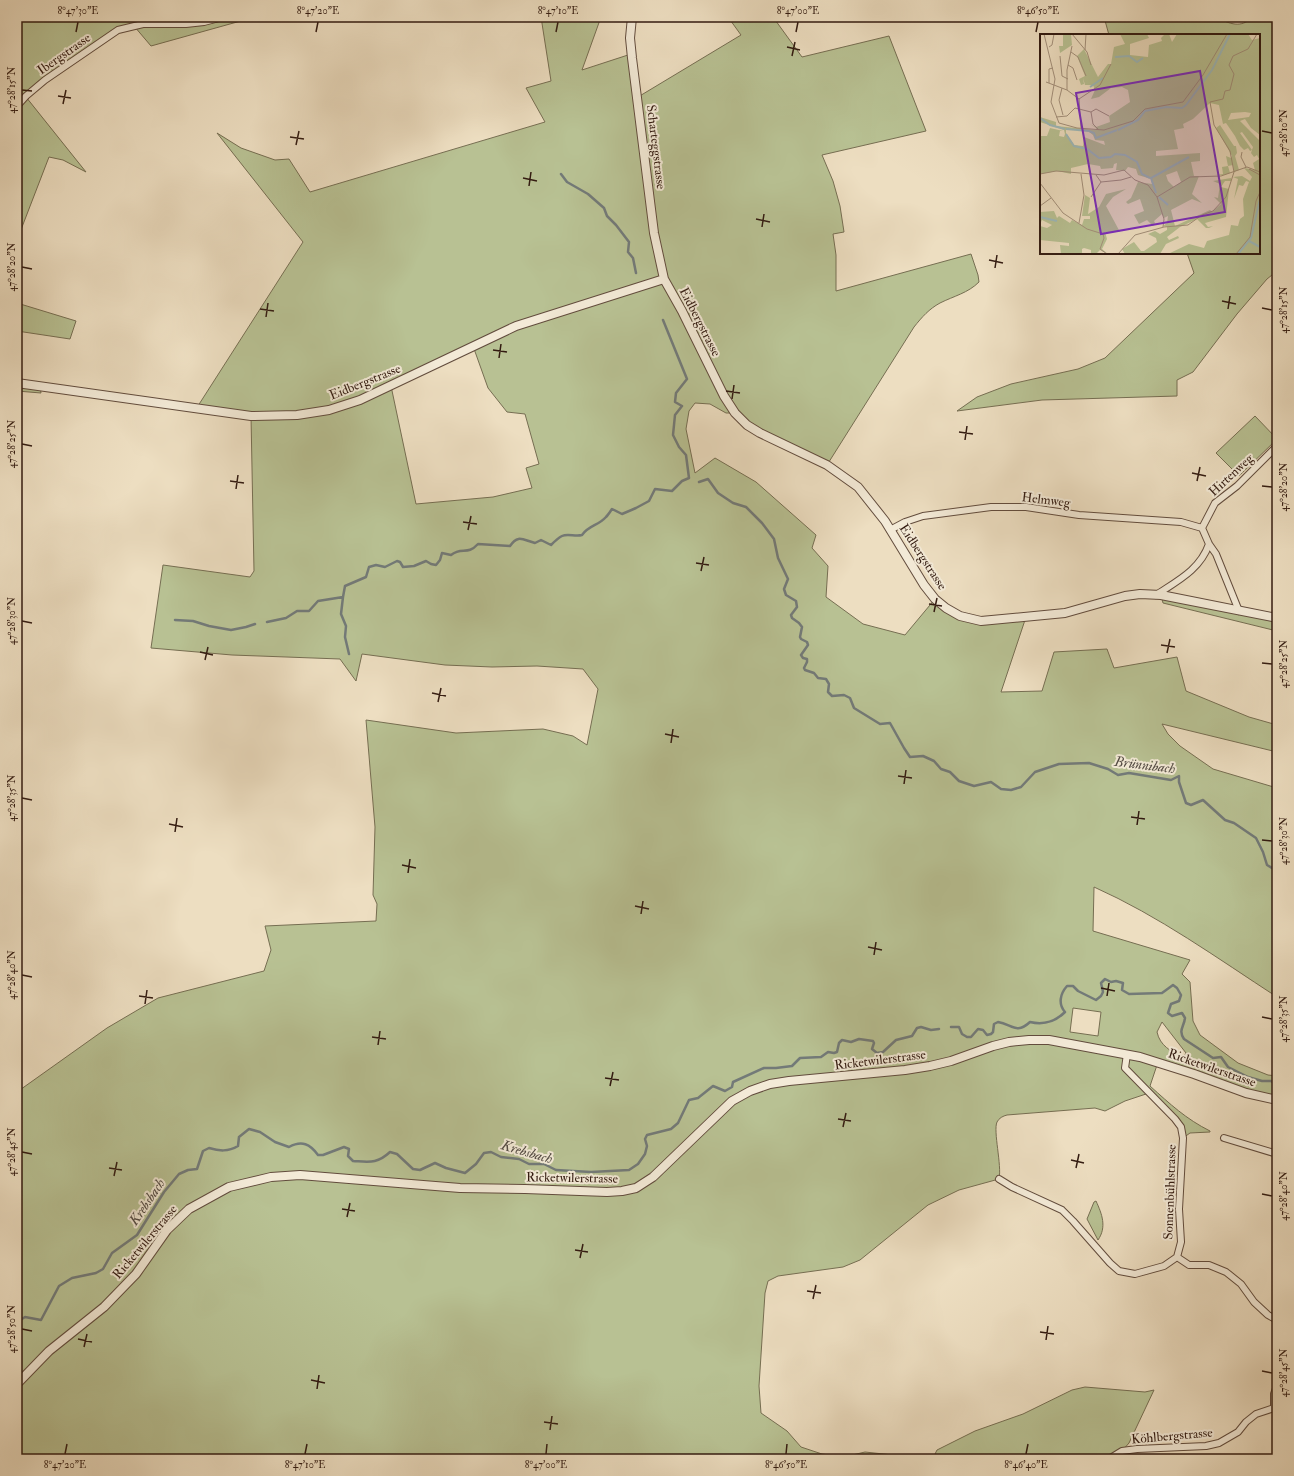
<svg xmlns="http://www.w3.org/2000/svg" width="1294" height="1476" font-family="'IM FELL Double Pica',serif">
<style>
.green{fill:#b8c193;stroke:#766e52;fill-rule:evenodd}
.lines{fill:none;stroke-linecap:round;stroke-linejoin:round}
.stream{stroke:#737a78;stroke-width:2.5}
.minor-casing{stroke:#624c3d;stroke-width:8}
.tertiary-casing{stroke:#624c3d;stroke-width:10}
.minor{stroke:#f3ead7;stroke-width:6}
.tertiary{stroke:#f3ead7;stroke-width:8}
.ticks{fill:none;stroke:#331b11;stroke-width:1.5}
.labels{text-anchor:middle;dominant-baseline:central;stroke-width:4;stroke-linejoin:round;paint-order:stroke}
.street-label{font-size:13px;fill:#331b11;stroke:#f3ead7}
.water-label{font-size:14px;font-style:italic;fill:#534b44;stroke:#f3ead7}
.inset-river{fill:none;stroke:#9dbabc;stroke-width:2}
.inset-road{fill:none;stroke:#a3907b;stroke-width:1}
.view{fill:#7b2cbf;fill-opacity:0.15;stroke:#7b2cbf;stroke-width:2}
.inset-edge{fill:none;stroke:#331b11;stroke-width:2}
.neatline{fill:none;stroke:#331b11;stroke-width:1.5}
.ticks-label{font-size:10px;text-anchor:middle;fill:#331b11}
</style>
<rect width="100%" height="100%" fill="#eddec1"/>
<filter id="stains"><feTurbulence type="fractalNoise" baseFrequency=".005" numOctaves="4"/><feColorMatrix values="0 0 0 0 .2 0 0 0 0 .09 0 0 0 0 .02 0 0 0 .5 -.17"/></filter>
<radialGradient id="worn" r=".72"><stop offset=".6" stop-color="#630" stop-opacity="0"/><stop offset="1" stop-color="#630" stop-opacity=".3"/></radialGradient>
<path class="green" d="M17 17H255L151 46 134 26 118 30 26 97 86 172 63 160 49 157 17 240Z
M541 17H601L582 70 631 54 638 97 741 35 728 17H773L802 57 889 36 926 131 822 155 833 181 840 206 844 232 833 234 836 255V291L971 254 978 275 979 282C968 293 954 296 940 303 929 309 922 317 914 327L827 465 760 433 735 413H726L710 404 695 403 689 411 686 429 695 473 715 458 756 482 816 535 812 548 828 566 826 597 863 624 905 635 935 599 971 619 1026 617 1001 692 1042 691 1054 652 1107 649 1114 668 1177 657 1186 691 1249 717 1277 725V752L1162 724 1168 734 1180 746 1213 769 1277 788V997C1217 958 1159 916 1094 887L1093 931 1190 960 1182 974 1190 982 1193 1021 1200 1035 1238 1063 1268 1075 1277 1076V1100L1158 1062 1150 1086C1170 1104 1186 1119 1210 1131V1132L1190 1133 1183 1138 1180 1127 1149 1093 1125 1101 1105 1111 1095 1108 1007 1115C1003 1116 999 1118 997 1122 993 1131 1002 1165 999 1179L959 1190 928 1205 860 1260 843 1267 778 1276 768 1281 765 1293 759 1386 761 1413 787 1431 801 1447 822 1454 844 1457 865 1452 930 1459H17V1092L107 1028 158 998 264 971 271 950 265 926 376 921 377 904 373 895 375 827 366 720 456 733 543 729 573 736 587 745 598 689 583 669 537 666 492 667 445 665 362 654 356 681 340 659 232 655 151 648 163 565 250 577 254 571 251 416 196 409 303 242 217 133 241 148 275 160 289 159 310 192 545 122 526 88 551 81ZM473 346 488 388 507 412 525 414 539 464 526 468 532 488 493 497 416 504 391 386ZM1073 1008 1101 1012 1098 1036 1070 1032ZM1162 1022 1186 1053 1183 1058C1171 1051 1160 1046 1157 1032Z
M1104 17H1217C1227 23 1239 28 1249 20V17H1277V271L1267 279 1237 314 1193 372 1177 380V396L1042 400 957 411 977 397 1011 384 1078 369 1105 358 1194 273 1187 253H1259V35H1109Z
M17 303 76 321 70 339 17 331Z
M17 383 40 386 41 393 17 391Z
M1255 416 1277 439 1239 476 1216 453Z
M1161 595 1277 618V631L1163 603Z
M1096 1201C1102 1214 1107 1227 1098 1240L1087 1219 1094 1202Z
M1085 1387 1145 1392 1154 1390 1129 1443 1122 1451 1109 1459H951L965 1456H934L937 1450 975 1431 1023 1414 1072 1390Z"/>
<g class="lines">
<path class="stream" d="M561 174 567 182 588 194 604 208 607 216 616 225 629 242 628 252 633 258 636 273
M699 482 708 479 718 493 733 503 746 507 762 523 774 539 778 558 788 579 784 589 786 595 796 601 797 607 791 615 792 618 799 623 802 627 800 637 801 639 807 642 808 645 801 655 803 658 807 659V662L804 668 805 670 814 673 818 678 826 679 829 684 828 692 832 696 844 695 850 698 854 708 880 724 890 723 904 748 910 757 923 756 934 761 941 769 950 772 959 781 974 786 991 782 1001 789 1011 790 1021 787 1035 772 1059 764 1089 763 1108 769 1118 775 1129 773 1171 780 1179 776V782L1186 803 1191 805 1203 800 1225 820 1234 823 1256 838 1263 852 1267 865 1277 871
M343 597 341 614 346 626 345 637 349 654
M175 620 193 621 209 626 231 630 246 627 255 624
M267 622 286 618 297 611H309L318 601 343 597 345 586 366 577 369 567 376 565 385 567 397 561 400 562 403 567 414 566 426 561 431 564 436 565 440 560 442 553 451 555C462 546 467 556 478 544L510 546C518 534 523 540 535 543L541 540 551 545C554 542 558 538 562 536 568 533 575 537 582 535 589 525 598 526 606 517 608 515 610 512 612 509L622 514 636 508 649 501 655 489 672 491 682 481 689 478 686 455 679 447 673 435 675 415 682 406 675 402 676 393 687 379 663 320
M951 1027H959L962 1034 967 1037H971L978 1029 983 1030 987 1035 991 1034 993 1032 994 1024 998 1022C1012 1024 1016 1035 1030 1022 1043 1025 1055 1022 1065 1012 1058 1004 1060 994 1067 986H1073L1078 991 1096 1000 1101 996 1103 992 1101 983 1105 979 1111 982 1116 981 1123 983 1122 990 1129 994 1162 993 1173 985 1177 988 1181 995 1179 1001 1171 1004 1168 1013 1172 1016 1182 1013 1185 1018C1184 1027 1178 1030 1184 1039L1213 1058 1221 1057 1228 1067 1248 1077 1262 1081H1271L1277 1085
M17 1322 25 1317 41 1320 59 1286 72 1278 96 1273 103 1269 112 1253 137 1235 164 1192 179 1174 188 1170 197 1169 203 1151 209 1148C219 1151 228 1152 238 1146L239 1137 249 1129 260 1132 275 1142 289 1147C302 1140 310 1144 318 1155H323L344 1147 349 1149 348 1156 353 1161C370 1162 377 1164 390 1152L397 1154 413 1169 420 1170 435 1163 446 1168 465 1173 476 1164 484 1153 491 1152 501 1157 519 1159 529 1164H544L556 1170 591 1172 629 1170 638 1164 645 1154 647 1146 645 1139 647 1135 671 1129 678 1123 689 1100 698 1098 713 1086 725 1091 732 1087 733 1082 764 1068H776L792 1066 800 1058 821 1057 828 1052 834 1053 837 1052 839 1043 842 1040 851 1042 859 1039 873 1041 874 1043 872 1049 877 1053 883 1052 896 1040 912 1036 917 1028 921 1027 931 1030 939 1029"/>
<g class="minor-casing">
<path id="minor" d="M17 106 26 96 45 80 118 30 143 24H186L204 22 223 17
M890 530 905 522 923 516 991 507H1026L1079 515 1181 522 1202 528
M1156 595C1177 581 1200 570 1209 544
M1239 611 1216 554 1209 544 1202 528 1215 503 1237 486 1277 446
M1224 1138 1277 1154
M999 1179 1012 1187 1062 1210 1073 1221 1110 1263 1119 1271 1135 1274 1164 1266 1177 1257 1181 1242 1179 1209 1183 1138 1181 1127 1175 1119 1125 1068 1127 1054
M1177 1257 1189 1265H1209L1226 1272 1241 1284 1254 1302 1268 1315 1277 1320
M1274 1408V1394L1277 1386
M1109 1459 1122 1451 1137 1449 1206 1446 1219 1443 1238 1432 1246 1422 1256 1414 1274 1408"/>
</g>
<g class="tertiary-casing">
<path id="tertiary" d="M632 17 630 38 632 58 654 233 664 279 682 311 724 396 735 413 747 425 760 433 827 465 858 487 885 521 924 585 935 599 946 608 960 616 981 621 1065 613 1125 596 1140 594 1161 595 1277 618
M17 383 251 416 297 415 329 410 360 400 516 326 664 279
M17 1384 49 1351 104 1307 136 1274 167 1230 189 1209 229 1187 271 1177 300 1175 460 1188 525 1189 607 1192 622 1191 636 1188 653 1177 732 1101 750 1091 770 1084 789 1081 905 1070 930 1066 951 1061 993 1046 1009 1042 1029 1040H1049L1140 1057 1194 1074 1246 1093 1277 1100"/>
</g>
<use href="#minor" class="minor"/>
<use href="#tertiary" class="tertiary"/>
</g>
<path class="ticks" d="M76 32 78 22M316 32 318 22M556 32 558 22M796 32 798 22M1036 32 1038 22M787 47 800 50M792 56 795 42M22 90 32 91M58 96 71 98M63 104 66 90M1262 131 1272 133M290 137 304 139M296 145 299 131M523 178 537 181M529 186 531 172M756 219 770 222M762 227 764 214M989 260 1003 263M22 267 32 269M995 268 997 255M1222 301 1236 304M1262 308 1272 310M260 309 274 311M1228 309 1230 296M266 317 268 303M493 350 507 352M499 358 501 344M726 391 740 393M732 399 734 385M959 432 973 434M965 440 967 426M22 444 32 446M1192 473 1206 476M230 481 244 483M1197 481 1200 467M1262 486 1272 487M236 489 238 475M463 522 477 524M468 530 471 516M696 563 709 565M701 571 704 557M929 604 942 606M934 612 937 598M22 621 32 623M1161 645 1175 647M200 652 213 655M1167 653 1170 639M205 660 208 647M1262 663 1272 664M432 693 446 696M438 702 441 688M665 734 679 737M671 743 673 729M898 776 912 778M904 784 906 770M22 798 32 800M1131 817 1145 819M169 824 183 827M1137 825 1139 811M175 832 177 818M1262 840 1272 841M402 865 416 868M408 873 410 859M635 906 649 909M641 914 643 901M868 947 882 950M874 955 876 942M22 975 32 977M1101 988 1115 991M139 996 153 998M1107 996 1109 983M145 1004 147 990M1262 1017 1272 1019M372 1037 386 1039M378 1045 380 1031M605 1078 619 1080M610 1086 613 1072M838 1119 851 1121M843 1127 846 1113M22 1152 32 1154M1071 1160 1084 1163M109 1168 122 1170M1076 1168 1079 1154M114 1176 117 1162M1262 1194 1272 1196M342 1209 355 1211M347 1217 350 1203M575 1250 588 1252M580 1258 583 1244M807 1291 821 1293M813 1299 816 1285M22 1329 32 1331M1040 1332 1054 1334M78 1339 92 1342M1046 1340 1048 1326M84 1347 87 1334M1262 1371 1272 1373M311 1380 325 1383M317 1389 319 1375M544 1422 558 1424M550 1430 552 1416M65 1454 67 1444M305 1454 307 1444M546 1454 547 1444M786 1454 787 1444M1026 1454 1028 1444"/>
<g class="labels">
<g class="street-label">
<text transform="translate(64 54) rotate(-35)">Ibergstrasse</text>
<text transform="translate(656 147) rotate(83)">Scharteggstrasse</text>
<text transform="translate(700 322) rotate(63)">Eidbergstrasse</text>
<text transform="translate(365 382) rotate(-22)">Eidbergstrasse</text>
<text transform="translate(1231 475) rotate(-43)">Hirtenweg</text>
<text transform="translate(1046 500) rotate(7)">Helmweg</text>
<text transform="translate(923 557) rotate(57)">Eidbergstrasse</text>
<text transform="translate(880 1060) rotate(-7)">Ricketwilerstrasse</text>
<text transform="translate(1212 1068) rotate(19)">Ricketwilerstrasse</text>
<text transform="translate(572 1178) rotate(1)">Ricketwilerstrasse</text>
<text transform="translate(1170 1192) rotate(-88)">Sonnenbühlstrasse</text>
<text transform="translate(145 1242) rotate(-50)">Ricketwilerstrasse</text>
<text transform="translate(1172 1436) rotate(-5)">Köhlbergstrasse</text>
</g>
<g class="water-label">
<text transform="translate(1145 765) rotate(7)">Brünnibach</text>
<text transform="translate(527 1152) rotate(16)">Krebsbach</text>
<text transform="translate(147 1202) rotate(-56)">Krebsbach</text>
</g>
</g>
<g transform="translate(1040 34)">
<rect width="220" height="220" fill="#eddec1"/>
<path d="M31 0 32 11 20 19 19 12H23V1ZM80 0H107L109 4 90 10V21L108 23 109 11 122 7 121 4 125 0H129L132 8 137 0H208L212 6 220 4V101L211 94 205 85 200 87 220 107V220H128L149 210 164 214 167 207 189 201 191 191 198 192 200 185 204 182 203 165 209 148 206 147 203 152 199 151 194 165 198 145 193 143 202 142 210 147 212 143 204 134 215 136 213 129 219 125 217 121 214 123 211 119 213 113 202 98 200 99 212 116 210 117 208 114 204 116 200 112 195 102 186 89 183 90 179 71 170 69 153 85 143 90 144 94 134 96 138 115 116 117V122L160 119V127L151 128 154 142H159L152 160 162 169 152 165 131 176 135 192 170 176 172 178 181 170 174 163 178 164 180 150 173 147 191 144V147H185L181 153 189 155 186 183 165 189 168 193 173 192 169 194H166L157 185 140 193 127 203 129 206 138 202 139 204 126 210 120 220H85L82 215 94 208 101 217H104L117 208 116 204 108 200 115 197 120 200 127 196V193L123 192 127 189 128 182 124 184 122 180 114 187 115 189 113 192 107 186 99 190 94 181 104 177 100 165 88 170 86 168 91 164 98 148 112 150 111 145 98 141 96 135 88 133 85 137 76 136 77 129 74 130 73 134 61 135 60 132 48 130 31 134V140L18 137 0 140V102H7L10 94 23 97H20L19 102 24 103 25 100 24 96 0 88V83L16 88V92L56 96V94L50 90 56 93 70 88 69 82 90 68 88 56 82 53 71 54 59 63 51 65 55 56 53 51H45L43 44 44 50 41 51 39 45 45 42 37 22 44 15 58 43 68 30H71L74 13 85 10ZM205 78 211 79 209 83 188 86 191 79ZM31 95 48 97 53 101 55 106 64 107 65 111 44 103 43 112 34 111 26 99V96ZM137 137 141 148 134 153 128 147 126 141ZM180 91 194 112H196L197 119 195 122 199 136 194 138 193 131 188 132 190 139 184 141H175L183 140 182 133 188 132 186 122 191 124 192 122 176 94ZM86 155 73 163 66 172 80 198H65L67 205 62 215 68 220 60 216 56 220H51V216L44 214 42 215V220H21L20 211 29 212V209L0 206V192L7 194 12 191 2 186 0 190V178L14 177 17 184 19 182 30 189 32 186 42 191 44 185H50V182H42L45 161 50 164 48 180 59 173 66 160Z" fill="#b8c193" fill-rule="evenodd"/>
<path class="inset-river" d="M75 23 89 22 97 28 103 24M50 53 63 44M0 84 10 91 25 95M26 95 49 97 54 99 56 104 77 96M78 96 98 86 105 77 126 73 142 74 146 71 172 36 190 0M26 100 34 112 47 115 59 124 71 123 75 120 85 121 97 128 102 140 110 144M116 159 111 144 149 123M119 163 128 171M0 183 17 187M209 207 220 213M198 220 211 204 220 165"/>
<path class="inset-road" d="M4 0 15 45 11 68 19 89 37 94 64 96 93 87 105 75 143 68 163 41 187 0M32 0 47 18 51 31M9 13 12 11 14 0M45 16 46 0M31 18 38 23 46 42M20 22 22 42 28 45M28 31 33 34 37 46M6 48 27 56 39 65 41 94M9 49V35L13 34M22 54 19 66 23 81M27 56V36L32 12M39 65 60 51 71 30M16 83 27 82 35 74 51 78M59 96 53 90 51 78 56 75 69 82M202 118 201 123 206 133M209 135 220 141M0 140 16 137 64 141 84 136 95 146 108 151 117 163 124 185 123 193M61 148 81 146 91 143M0 149 23 179 47 195 63 200 64 204 60 215 67 220M51 163 61 148 56 141M117 163 150 143 181 142 207 133 220 138M0 172 11 164M39 189 44 161 41 140M78 220 95 201 124 193 148 191 162 181 173 177 186 163 194 138 190 117 174 91 170 68 183 65 185 57 190 56 194 40 189 31 193 22 208 15 217 0M196 220 210 203 216 167 220 158"/>
<path class="view" d="M160 37 185 178 61 200 36 59Z"/>
<rect width="220" height="220" class="inset-edge"/>
</g>
<rect width="1294" height="1476" fill="none" stroke="#eddec1" stroke-width="44"/>
<rect x="22" y="22" width="1250" height="1432" class="neatline"/>
<g class="ticks-label">
<text x="78" y="14">8°47'30"E</text>
<text x="318" y="14">8°47'20"E</text>
<text x="558" y="14">8°47'10"E</text>
<text x="798" y="14">8°47'00"E</text>
<text x="1038" y="14">8°46'50"E</text>
<text transform="translate(11 90) rotate(-90)" y="4">47°28'15"N</text>
<text transform="translate(1283 133) rotate(-90)" y="4">47°28'10"N</text>
<text transform="translate(11 267) rotate(-90)" y="4">47°28'20"N</text>
<text transform="translate(1283 310) rotate(-90)" y="4">47°28'15"N</text>
<text transform="translate(11 444) rotate(-90)" y="4">47°28'25"N</text>
<text transform="translate(1283 487) rotate(-90)" y="4">47°28'20"N</text>
<text transform="translate(11 621) rotate(-90)" y="4">47°28'30"N</text>
<text transform="translate(1283 664) rotate(-90)" y="4">47°28'25"N</text>
<text transform="translate(11 798) rotate(-90)" y="4">47°28'35"N</text>
<text transform="translate(1283 841) rotate(-90)" y="4">47°28'30"N</text>
<text transform="translate(11 975) rotate(-90)" y="4">47°28'40"N</text>
<text transform="translate(1283 1019) rotate(-90)" y="4">47°28'35"N</text>
<text transform="translate(11 1152) rotate(-90)" y="4">47°28'45"N</text>
<text transform="translate(1283 1196) rotate(-90)" y="4">47°28'40"N</text>
<text transform="translate(11 1329) rotate(-90)" y="4">47°28'50"N</text>
<text transform="translate(1283 1373) rotate(-90)" y="4">47°28'45"N</text>
<text x="65" y="1468">8°47'20"E</text>
<text x="305" y="1468">8°47'10"E</text>
<text x="546" y="1468">8°47'00"E</text>
<text x="786" y="1468">8°46'50"E</text>
<text x="1026" y="1468">8°46'40"E</text>
</g>
<rect width="100%" height="100%" filter="url(#stains)"/>
<rect width="100%" height="100%" fill="url(#worn)"/>
</svg>
